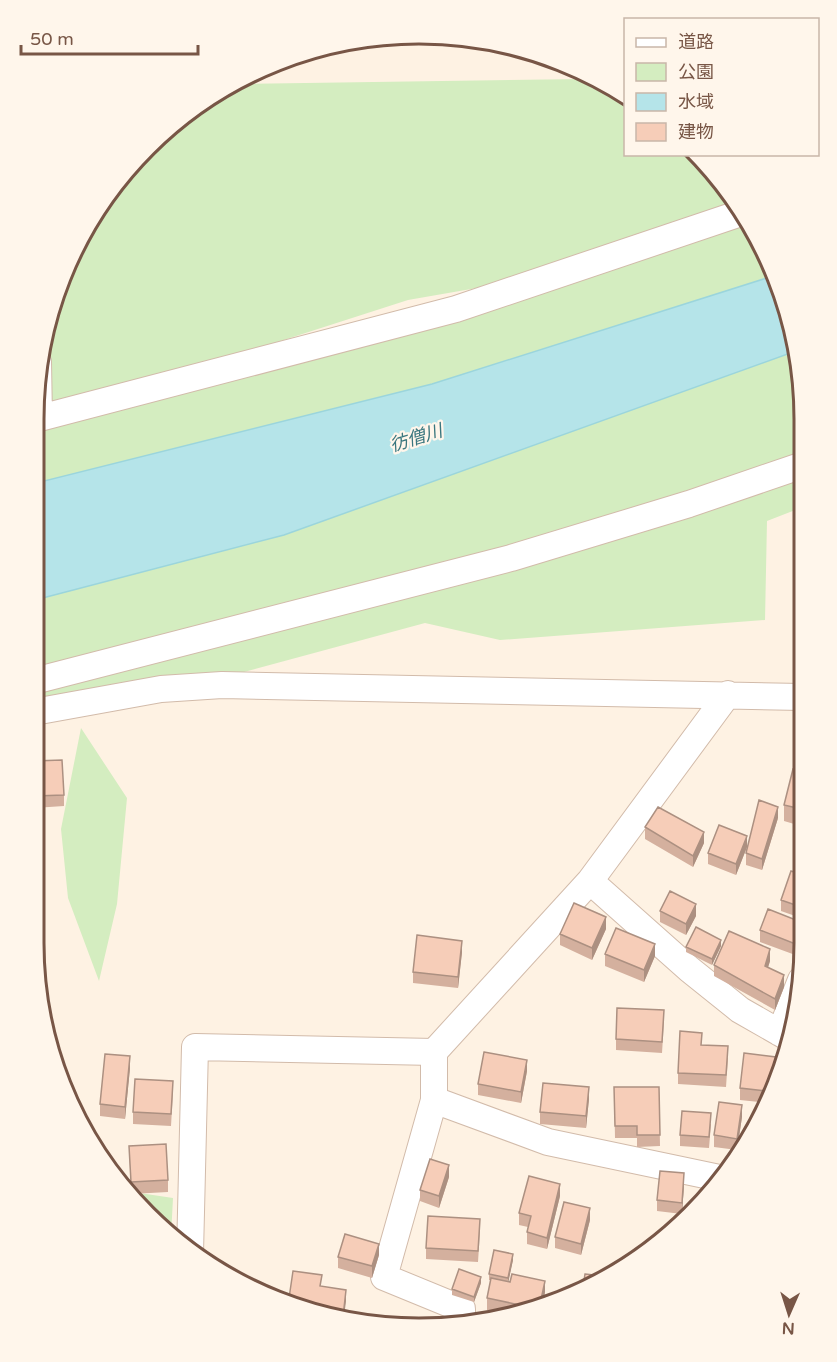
<svg xmlns="http://www.w3.org/2000/svg" width="837" height="1362" font-family="'Varela Round','Noto Sans JP',sans-serif">
<style>
.green{fill:#d4edc0;fill-rule:evenodd}
.water{fill:#b5e4e9;stroke:#9bd5dc;stroke-width:1.5}
.lines{fill:none;stroke-linecap:round;stroke-linejoin:round}
.minor-casing{stroke:#d2bbaa;stroke-width:28}
.minor{stroke:#fff;stroke-width:26}
.wall{fill:#d4b09e}
.shaded-wall{fill:#ac9081}
.building{fill:#f6cdb8;stroke:#ac9081;stroke-width:1.5}
.labels{text-anchor:middle;dominant-baseline:central;stroke-width:4.5;stroke-linejoin:round;paint-order:stroke}
.water-label{font-size:18px;font-style:italic;fill:#39767e;stroke:#fff6eb}
.rim{fill:none;stroke:#785646;stroke-width:3}
</style>
<rect width="100%" height="100%" fill="#fef2e3"/>
<path class="green" d="M585 79 625 99 626 154 690 155 753 226 791 318 803 393V507L767 521 765 620 500 640 425 623 233 675 34 708 36 369 62 271 112 184 229 84ZM511 282 262 347 408 300Z
M81 728 127 798 117 904 99 981 68 898 61 829Z
M126 1191 173 1198 171 1236Z"/>
<path class="water" d="M773 276 791 318 796 351 284 535 35 600 36 483 432 384Z"/>
<g class="lines">
<g class="minor-casing">
<path id="minor" d="M38 362 39 418
M36 419 456 309 741 213
M34 681 511 558 689 504 803 465
M34 712 161 689 222 685 802 697
M590 881 689 969 740 1010 789 1038
M780 1033 801 980
M434 1052V1100L384 1277 462 1309V1322
M434 1100 548 1142 724 1179
M190 1253 195 1047 434 1052 590 881 728 694"/>
</g>
<use href="#minor" class="minor"/>
</g>
<path class="wall" d="M34 761 64 795V806L34 808Z
M802 771 801 826 784 821V805Z
M778 818 762 870 746 865V853Z
M645 827 704 843 693 867 645 839Z
M747 847 736 875 708 864V853Z
M801 874V918L781 911V900Z
M660 911 696 916 686 935 660 922Z
M801 922 798 956 760 942V930Z
M606 929 592 960 560 945V934Z
M721 946 712 965 686 952V947Z
M462 952 458 988 413 983V972Z
M605 954 655 956 644 982 605 966Z
M770 961 768 967 784 987 775 1010 714 976V965Z
M664 1021 662 1053 616 1050V1039Z
M702 1045 728 1058 726 1087 678 1084V1073Z
M130 1068 125 1119 100 1116V1104Z
M527 1071 521 1103 478 1095V1084Z
M614 1087H659L660 1146 637 1147V1138H615Z
M740 1088 775 1091 768 1103 740 1100Z
M173 1092 171 1126 133 1124V1112Z
M589 1099 586 1128 540 1124V1112Z
M742 1117 737 1150 714 1147V1135Z
M711 1124 709 1148 680 1146V1135Z
M129 1146 168 1180V1192L131 1194Z
M449 1177 439 1208 420 1201V1190Z
M684 1184 682 1214 657 1211V1200Z
M560 1196 547 1249 527 1244V1232L528 1227 519 1225V1213Z
M590 1220 581 1255 555 1248V1237Z
M480 1231 478 1262 426 1259V1248Z
M379 1255 372 1278 338 1268V1257Z
M513 1260 508 1281 545 1292 542 1309 509 1314 487 1310V1298L491 1280H489V1274Z
M481 1283 474 1302 452 1295V1289Z"/>
<path class="shaded-wall" d="M778 807V818L762 870V859Z
M704 832V843L693 867V856Z
M747 836V847L736 875V864Z
M696 904V916L686 935V924Z
M606 917V929L592 960V948Z
M801 936V947L798 956V945Z
M721 940V946L712 965V959Z
M462 941V952L458 988V977Z
M655 944V956L644 982V970Z
M770 949V961L765 977V966Z
M784 975V987L775 1010V999Z
M130 1056V1068L125 1119V1107Z
M527 1060V1071L521 1103V1092Z
M589 1087V1099L586 1128V1116Z
M742 1105V1117L737 1150V1139Z
M449 1165V1177L439 1208V1196Z
M684 1173V1184L682 1214V1203Z
M560 1184V1196L547 1249V1238Z
M590 1208V1220L581 1255V1244Z
M379 1244V1255L372 1278V1266Z
M513 1254V1260L508 1284V1278Z
M481 1277V1283L474 1302V1297Z
M545 1281V1292L542 1309H539Z
M346 1290V1301L344 1317H343Z"/>
<path class="building" d="M62 760 64 795 34 796V761Z
M793 769 802 771 801 809 784 805Z
M759 800 778 807 762 859 746 853Z
M658 807 704 832 693 856 645 827Z
M719 825 747 836 736 864 708 853Z
M791 871 801 874V907L781 900Z
M670 891 696 904 686 924 660 911Z
M574 903 606 917 592 948 560 934Z
M768 909 801 922V936L798 945 760 930Z
M696 927 721 940 712 959 686 947Z
M616 928 655 944 644 970 605 954Z
M729 931 770 949 765 966 784 975 775 999 714 965Z
M417 935 462 941 458 977 413 972Z
M617 1008 664 1010 662 1042 616 1039Z
M680 1031 702 1033 701 1045 728 1046 726 1075 678 1073Z
M484 1052 527 1060 521 1092 478 1084Z
M744 1053 784 1058 774 1092 740 1088Z
M105 1054 130 1056 125 1107 100 1104Z
M135 1079 173 1081 171 1114 133 1112Z
M543 1083 589 1087 586 1116 540 1112Z
M614 1087H659L660 1135H637V1126H615Z
M719 1102 742 1105 737 1139 714 1135Z
M682 1111 711 1113 709 1137 680 1135Z
M745 1128 753 1129 742 1147Z
M166 1144 168 1180 131 1182 129 1146Z
M430 1159 449 1165 439 1196 420 1190Z
M660 1171 684 1173 682 1203 657 1200Z
M529 1176 560 1184 547 1238 527 1232 531 1216 519 1213Z
M564 1202 590 1208 581 1244 555 1237Z
M428 1216 480 1219 478 1251 426 1248Z
M345 1234 379 1244 372 1266 338 1257Z
M494 1250 513 1254 508 1278 489 1274Z
M459 1269 481 1277 474 1297 452 1289Z
M293 1271 322 1275 320 1286 346 1290 343 1317 295 1309 288 1305Z
M512 1274 545 1281 539 1309 487 1298 491 1278 510 1282Z
M585 1274 603 1276 583 1287Z"/>
<g class="labels">
<g class="water-label">
<text transform="translate(416 438) rotate(-17)">彷僧川</text>
</g>
</g>
<path d="M0 0H837V1362H0ZM419 44H419A375 375 0 0 1 794 419V943A375 375 0 0 1 419 1318H419A375 375 0 0 1 44 943V419A375 375 0 0 1 419 44Z" fill="#fff6eb" fill-rule="evenodd"/>
<path class="rim" d="M419 44H419A375 375 0 0 1 794 419V943A375 375 0 0 1 419 1318H419A375 375 0 0 1 44 943V419A375 375 0 0 1 419 44Z"/>
<rect x="624" y="18" width="195" height="138" fill="#fff6eb" stroke="#c9b6a9" stroke-width="1.5"/>
<rect x="636" y="38" width="30" height="9" fill="#ffffff" stroke="#c9b6a9" stroke-width="1.5"/>
<text x="678" y="48" font-size="18" fill="#785646">道路</text>
<rect x="636" y="63" width="30" height="18" fill="#d4edc0" stroke="#c9b6a9" stroke-width="1.5"/>
<text x="678" y="78" font-size="18" fill="#785646">公園</text>
<rect x="636" y="93" width="30" height="18" fill="#b5e4e9" stroke="#c9b6a9" stroke-width="1.5"/>
<text x="678" y="108" font-size="18" fill="#785646">水域</text>
<rect x="636" y="123" width="30" height="18" fill="#f6cdb8" stroke="#c9b6a9" stroke-width="1.5"/>
<text x="678" y="138" font-size="18" fill="#785646">建物</text>
<g transform="translate(789 1314) rotate(183)" stroke="#fff6eb" stroke-width="4.5" paint-order="stroke">
<path d="M0-4.5L10 22L0 15L-10 22Z" fill="#785646"/>
<text y="-9" font-size="16" font-weight="bold" text-anchor="middle" fill="#785646">N</text>
</g>
<path d="M21 45v9h177v-9" fill="none" stroke="#785646" stroke-width="3"/>
<text x="30" y="45" font-size="18" fill="#785646" stroke="#fff6eb" stroke-width="4.5" paint-order="stroke">50 m</text>
</svg>
